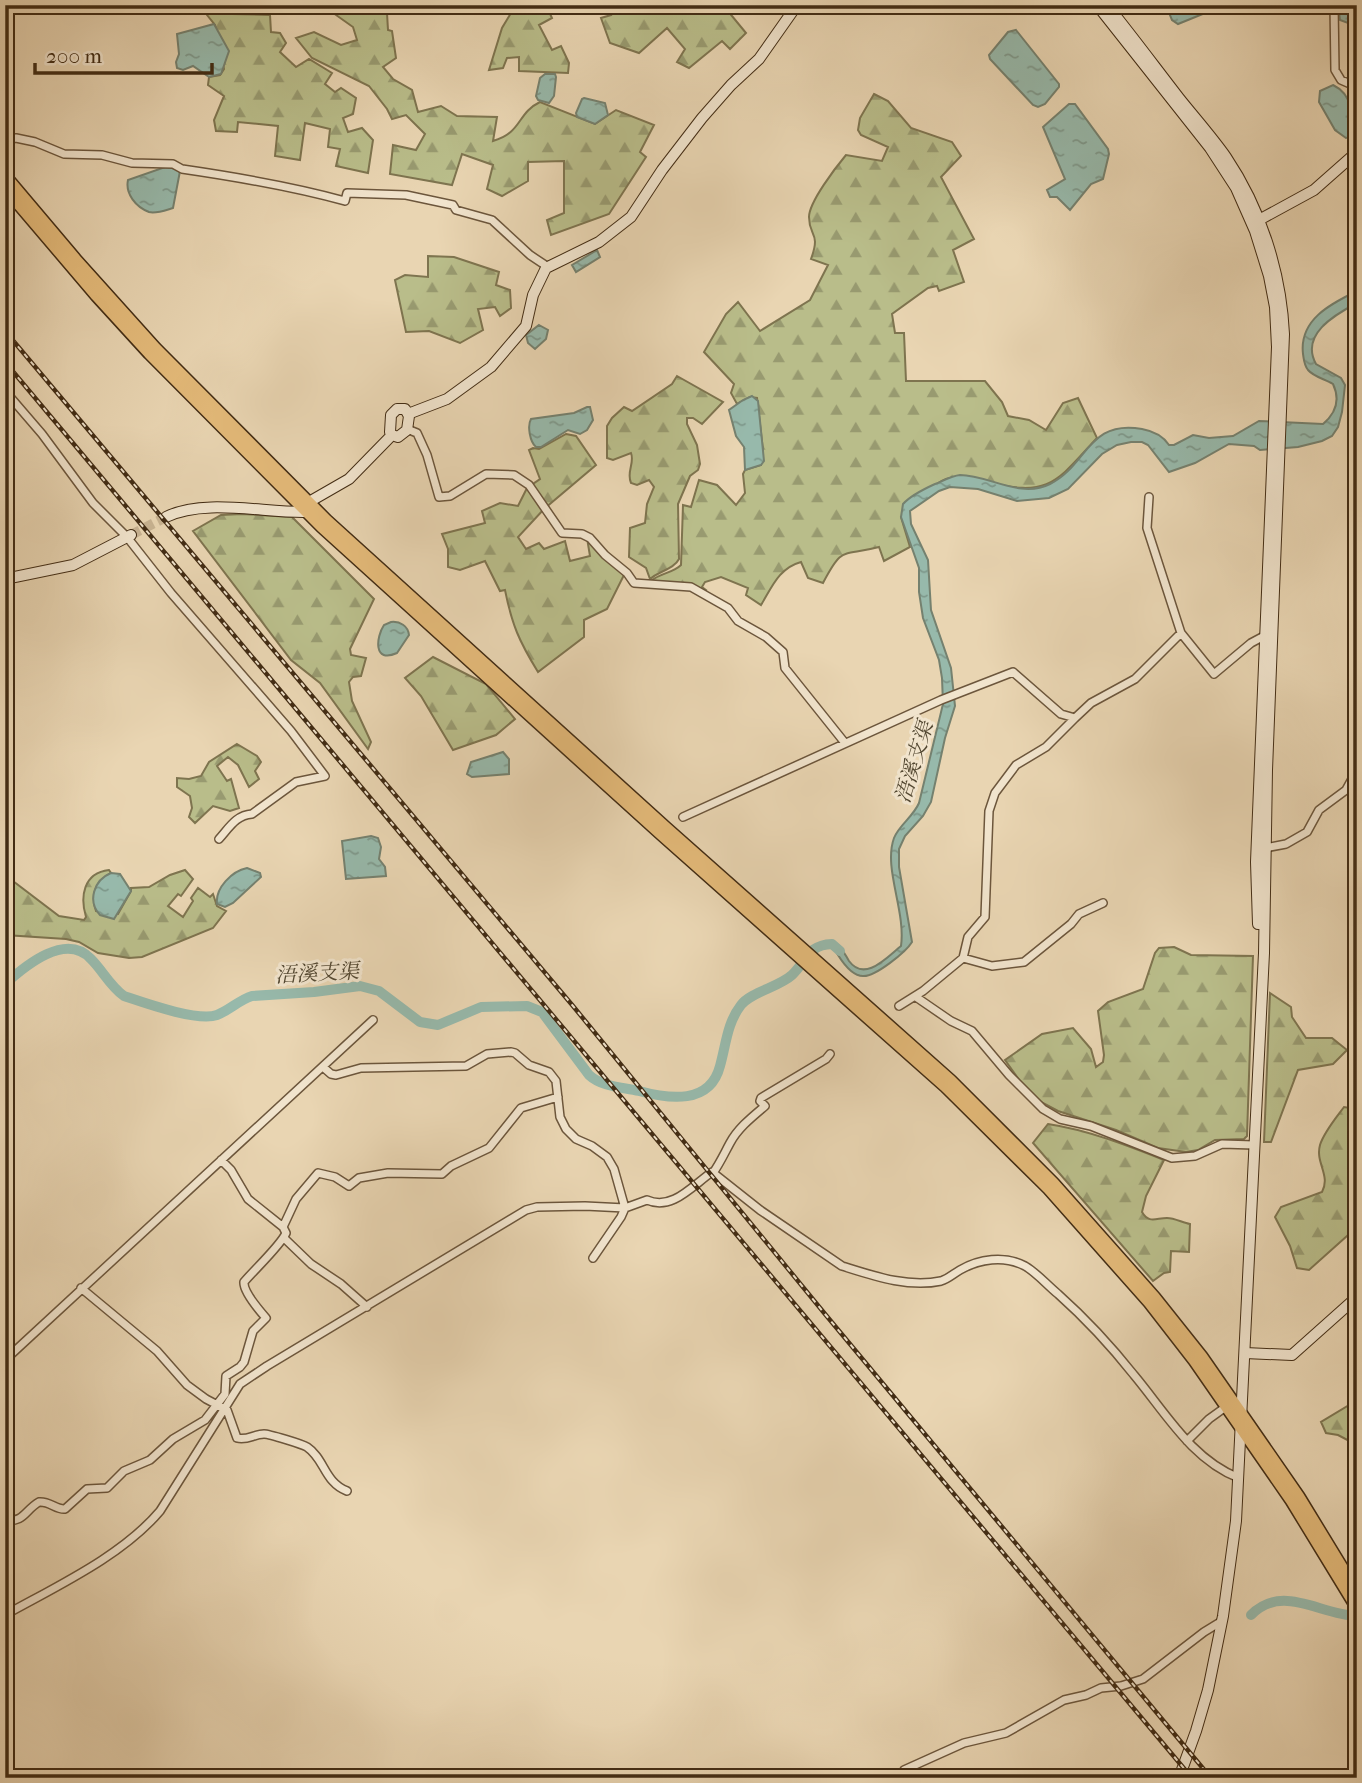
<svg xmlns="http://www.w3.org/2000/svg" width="1362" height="1783" font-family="'IM FELL French Canon','Noto Serif SC',serif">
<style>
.forest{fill:url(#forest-firs);stroke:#7e744f;stroke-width:2}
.water{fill:url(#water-ripples);stroke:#75816f;stroke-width:2}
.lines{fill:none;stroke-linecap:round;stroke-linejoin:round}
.river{stroke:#97b9ab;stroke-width:10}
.secondary-tunnel{stroke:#c8b392;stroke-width:10;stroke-dasharray:10 5;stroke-linecap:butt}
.street-casing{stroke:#6c563c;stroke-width:10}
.secondary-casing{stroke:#422c14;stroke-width:12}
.primary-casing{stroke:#422c14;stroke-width:13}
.street{stroke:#f1e4cd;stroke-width:7}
.secondary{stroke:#f1e4cd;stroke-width:10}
.primary{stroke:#e4ba79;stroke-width:10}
.rail-casing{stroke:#422c14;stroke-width:4.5}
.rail{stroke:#f1e4cd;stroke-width:2;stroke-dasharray:5;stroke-linecap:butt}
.labels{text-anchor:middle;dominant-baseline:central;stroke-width:6;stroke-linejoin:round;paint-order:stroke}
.water-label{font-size:21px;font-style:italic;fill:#534832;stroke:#f1e4cd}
</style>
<defs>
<pattern id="forest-firs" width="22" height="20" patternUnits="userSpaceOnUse" patternTransform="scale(1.75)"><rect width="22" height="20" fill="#b9bd8a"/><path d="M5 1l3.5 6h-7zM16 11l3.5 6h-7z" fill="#989a70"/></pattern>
<pattern id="water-ripples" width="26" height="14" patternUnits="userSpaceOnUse" patternTransform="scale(1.75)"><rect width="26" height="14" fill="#97b9ab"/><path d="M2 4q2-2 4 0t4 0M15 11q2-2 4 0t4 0" fill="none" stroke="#7d978a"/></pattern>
</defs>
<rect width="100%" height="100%" fill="#e9d5b2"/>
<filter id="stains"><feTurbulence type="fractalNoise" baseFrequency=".00286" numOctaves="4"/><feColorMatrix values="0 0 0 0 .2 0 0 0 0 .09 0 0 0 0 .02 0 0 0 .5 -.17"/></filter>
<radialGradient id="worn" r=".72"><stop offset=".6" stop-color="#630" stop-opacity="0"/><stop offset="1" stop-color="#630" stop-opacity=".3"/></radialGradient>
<path class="forest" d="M199 5H232L233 14 270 15 271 32 280 33 286 43 280 52 296 67 309 59 332 73 325 84 335 92 341 88 356 98 353 114 343 118 348 132 362 128 373 140 368 173 336 166 340 149 328 147 330 129 305 123 300 160 275 156 278 126 238 122 237 132 216 131 214 120 224 96 208 85 209 77 220 75 224 69 215 25Z
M322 5H393L394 12 387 13 388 30 392 31 396 58 383 67 393 79 412 90 418 112 441 106 457 116 497 117 493 141C522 133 517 113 540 102L595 124 616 110 654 125 640 152 646 157 609 214 551 235 547 220 564 213V161L528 162V181L502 196 487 189 493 165 462 154 452 185 390 174 393 145 416 150 425 134 406 115 392 119 387 109 369 86 312 58 296 38 314 32 341 45 357 40 353 27Z
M501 5H546L552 18 539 25 552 50 561 46 569 63 568 73 519 71V57L507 58 503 68 489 70 502 28 511 13 510 10 499 8Z
M607 5H723L746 33 730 49 722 41 689 68 677 62 685 49 667 28 639 53 610 43 601 18 611 15Z
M874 94 888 101 911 128 952 142 961 156 941 177 974 239 953 250 964 282 939 291 937 286 928 288 892 314 895 333H904L906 381H985L1002 402 1008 416 1029 420 1046 430 1063 403 1078 398 1097 438C1057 481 1050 498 988 482 973 478 961 474 946 479 932 484 912 507 901 517L910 547 884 561 879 547C841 557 843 545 823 583L808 578 801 562C779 568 772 587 761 605L746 595 748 588 721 577 705 582 702 587 706 590 703 593 651 581C660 573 673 573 681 565L683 505 691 507 699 480 717 485 736 505 745 493 743 474 745 470 761 465 763 450 757 398 750 397 737 404 731 393 734 384 704 352 726 314 738 302 760 331 810 300 828 265 811 259C821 232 809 237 809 217 809 202 836 167 846 155L882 161 888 147 861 135 858 130 860 118Z
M428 256 454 257 499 272 496 285 510 290 511 308 500 316 495 307 478 309 483 330 460 343 429 331 406 332 395 280 405 275 428 277Z
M677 376 723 402 702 424 693 418H687V424L697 445 700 464 698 470 690 476 678 504 679 559C674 569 659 571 650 579L646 568 629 557 630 528 645 523 647 504 654 487 649 480 637 485 631 483C626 472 635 463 631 453L613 460 607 458V426L612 418 624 407 632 411 672 384Z
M566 434 576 436 596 465 544 509 518 537 526 549 539 543 544 549 565 541 570 561 590 556 587 538 625 573 607 609 584 620V637L538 672C519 641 512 625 505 590L500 591 485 561 460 570 448 567V549L442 534 485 523 482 511 500 503 518 506 527 488 540 479 529 450 533 448 539 449Z
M242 514 292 517 374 599 350 649 351 655 366 658 361 676 353 677 349 682 352 701 371 742 368 749 320 683 291 660 193 531 221 515Z
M433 657 486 684 515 719 496 735 453 750 421 696 405 678Z
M237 744 257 756 261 762 255 771 259 779 249 787 238 765 228 757 217 766 227 781 231 779 239 808 230 811 213 806 195 823 189 817 192 808 190 796 177 787V778L189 779 201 776 209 762Z
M109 870 111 873C96 881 90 894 96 911L118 914 131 891V888L149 887 170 875 185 870 193 879 181 896 178 894 168 906 183 917 193 901 191 898 198 888 210 897 213 894 217 906 226 911 213 928 142 957 129 958 98 953 79 942 66 939 5 935V875L59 916 84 920 86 917C80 897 83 873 109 870Z
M1174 947 1191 955 1253 956 1247 1136 1244 1139 1215 1140 1198 1150 1186 1152 1158 1148 1116 1130 1058 1111 1041 1102 1020 1081 1005 1060 1042 1034 1073 1028 1091 1049 1096 1067 1103 1062 1104 1055 1098 1011 1108 1002 1143 989 1155 953 1159 948Z
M1270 993 1291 1007 1292 1017 1306 1038H1332L1347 1050 1333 1064 1298 1070 1271 1142H1264Z
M1357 1104V1227L1309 1270 1297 1268 1290 1246 1275 1217 1281 1207 1322 1192C1331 1175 1315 1163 1320 1145 1324 1132 1336 1118 1344 1107L1350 1108Z
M1048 1124C1088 1130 1126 1145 1164 1160L1146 1196 1142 1212C1149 1224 1156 1218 1167 1218 1175 1218 1183 1223 1190 1224L1189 1252 1171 1251 1170 1272 1164 1273 1153 1281 1033 1143Z
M1357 1379V1445L1338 1435 1326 1433 1321 1422 1354 1402 1350 1382Z"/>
<path class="water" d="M1166 5H1229L1226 10 1210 11 1178 24 1172 20Z
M1338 5H1357V20L1348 23 1340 20Z
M214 24 229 51 221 74 209 77 193 66 183 70 177 68 176 62 179 54 177 34Z
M1016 30 1059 84V87L1045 104 1038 107 1033 105 990 59 989 55 1008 32Z
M545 74H555L556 77 554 96 549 103 538 100 536 96 540 78Z
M1333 85C1354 95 1353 117 1350 137L1346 138 1335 130 1319 102 1320 91Z
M584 98 605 103 608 115 595 124 577 117 576 113 582 99Z
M1069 104H1075L1108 149 1109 154 1103 179 1091 184 1070 210 1057 197H1050L1047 190 1065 179 1043 127Z
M168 166 180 171 173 208C166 210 156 214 149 212 136 207 125 194 128 180Z
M597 250 600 257 576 272 572 265Z
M1357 291V303C1334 315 1300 335 1316 364L1341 378 1345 385 1342 412 1338 427 1332 436 1322 441 1298 447 1260 450 1254 446 1229 444 1195 463 1169 472 1148 445 1142 442H1131L1117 445 1102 454 1068 489 1049 498 1017 501 978 489 950 487 939 491 910 511 911 524 928 560 931 610 951 668 955 706 945 738 931 802 923 816 905 836 899 849V867L912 942C906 952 875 977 863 976 852 976 843 963 838 955 835 949 832 948 832 941 841 945 844 953 849 961 865 983 888 956 901 946 906 911 883 868 894 838 899 825 913 817 919 803L943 704 942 678 939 660 923 618 919 592V568L901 517 903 504C911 495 924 489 935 484 943 481 951 476 960 475 989 475 1020 499 1050 484 1087 466 1088 419 1142 429 1153 431 1163 436 1169 445H1174L1193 435 1209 438 1233 436 1259 421 1323 424C1336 413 1340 399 1333 384 1325 379 1314 377 1308 370 1304 365 1304 360 1303 354 1299 320 1330 304 1357 291Z
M539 325 548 330 546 339 535 349 528 343 526 335Z
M752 396 758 401 764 461 761 465 745 470 744 447 736 436 729 410 743 400Z
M587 407H590L593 420 587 430 580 434 568 430 541 447H536C530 442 527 426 531 419L574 413Z
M391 622C400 621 408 626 409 635L397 653C373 664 376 637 384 625Z
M503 752 509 759V774L472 777 467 774 471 762Z
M371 836 378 838 381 847 379 859 385 867 386 876 346 879 342 841Z
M247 868 260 873 261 877 233 903 225 907 217 904C215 888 232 871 247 868Z
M111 873 120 874 131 891 114 919 100 915C87 901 94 880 111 873Z"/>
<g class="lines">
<path class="river" d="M5 984C26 965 66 932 91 959 103 971 110 986 124 996 145 1003 198 1022 217 1015 230 1010 239 1000 252 996L314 992 360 986 379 991 420 1022 438 1025 481 1007 527 1006 542 1012 589 1075C602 1087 622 1087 639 1091 669 1099 710 1105 720 1066 726 1045 727 1023 741 1005 751 992 779 987 792 975 807 961 807 945 832 944L840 951
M1251 1615C1282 1583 1320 1615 1357 1616"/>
<path class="secondary-tunnel" d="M131 535 166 517"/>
<g class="street-casing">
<path id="street" d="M1334 5 1335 70 1341 80 1357 87
M5 140 16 138 35 142 64 154 102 155 132 163 173 164 182 169C237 177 291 186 345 201L347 193 406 195 453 205 456 210 492 220 530 255 548 267
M5 391 42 434 93 503 127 537 171 593 291 731 325 776 296 782 252 814C236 815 229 828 219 839
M407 429 417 433 427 455 439 497 450 496 486 474 514 475 529 485 562 533 582 534 590 538 605 555 627 573 634 583 691 587 728 608 738 621 766 637 783 652 785 668 845 743
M1149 497 1147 528 1181 633 1214 674 1251 643 1266 635
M683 817 941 700 1013 672 1061 714 1075 718 1091 703 1135 679 1181 633
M1265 848 1286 844 1307 832 1319 810 1346 790 1357 770
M963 958 968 937 985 917 989 811 995 793 1016 765 1046 747 1075 718
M916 997 951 1021 972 1031 1009 1075 1043 1109 1060 1119 1091 1126 1172 1158 1195 1156 1222 1144 1254 1145
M899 1006 923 991 963 958 992 966 1024 962 1071 924 1079 914 1103 903
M323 1067 331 1074 336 1075 361 1068 466 1066 487 1054 511 1052 515 1053 529 1065 549 1072 556 1081 560 1117 566 1129 576 1139 592 1146 607 1157 614 1169 625 1208 621 1217 593 1258
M713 1173C720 1163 724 1154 730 1143 738 1128 752 1117 765 1106L760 1101 761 1098 826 1059 830 1054
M283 1227 296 1199 318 1173 335 1177 349 1186 359 1178 388 1173 442 1174 451 1166 489 1148 521 1108 558 1097
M284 1238 311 1264 341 1284 367 1307
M81 1288 157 1351 187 1385 206 1399 227 1410 237 1438C247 1441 254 1434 264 1434 269 1434 302 1444 307 1447 325 1459 324 1482 347 1491
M5 1360 373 1020
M1187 1441 1209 1419 1227 1406
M5 1520C24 1523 25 1510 39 1502 50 1501 56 1510 65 1509L87 1489 107 1488 124 1471 150 1460 173 1439 205 1420 225 1394 226 1376 240 1367 244 1362 253 1331 266 1318C259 1310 243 1291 244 1282 254 1270 281 1245 286 1233L283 1227 248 1199 231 1170 221 1160
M5 1615C57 1586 122 1556 160 1511L240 1384 267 1366 526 1210 537 1207 585 1206 625 1208 647 1200C672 1211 692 1186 712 1172L760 1210 842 1266C874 1276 908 1288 941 1281 948 1279 953 1274 960 1270 979 1259 1004 1255 1025 1266 1037 1273 1047 1285 1058 1294 1086 1319 1111 1346 1134 1375 1165 1412 1192 1460 1239 1478
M902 1778 904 1770 964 1743 1006 1733 1064 1700 1086 1695 1101 1688 1121 1686 1143 1679 1204 1632 1222 1621"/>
</g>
<g class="secondary-casing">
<path id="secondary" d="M1097 5 1210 148 1236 188 1255 231 1269 276 1275 307 1277 347 1256 862 1258 924
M1107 5C1132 36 1155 67 1179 98 1195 118 1212 137 1226 157 1261 209 1281 272 1284 334L1267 770 1264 953 1236 1521 1223 1616 1208 1690 1196 1731 1179 1778
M1259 220 1314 190 1357 152
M397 409H405L409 416 407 430 398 437 392 435 390 432 391 415Z
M408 414 447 399 491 367 526 326 533 295 546 268 599 242 631 217 662 170 702 118 731 85 759 59 797 5
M309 502 349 479 392 435
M166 517C204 498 264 513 306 512
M5 579 73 565 131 535
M1245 1353 1292 1355 1357 1297"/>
</g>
<g class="primary-casing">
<path id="primary" d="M5 175 76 259 156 348 327 520 666 827 951 1080 1054 1183 1155 1297 1202 1356 1299 1496 1357 1591
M5 189 96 296 149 354 321 527 660 834 945 1087 1048 1189 1149 1303 1194 1361 1291 1501 1357 1609"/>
</g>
<use href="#street" class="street"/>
<use href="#secondary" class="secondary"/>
<use href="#primary" class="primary"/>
<g class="rail-casing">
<path id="rail" d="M5 331 573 1006 825 1314 1211 1778
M5 362 1192 1778"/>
</g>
<use href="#rail" class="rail"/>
</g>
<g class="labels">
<g class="water-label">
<text transform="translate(914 762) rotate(-73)">浯溪支渠</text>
<text transform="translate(317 973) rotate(-3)">浯溪支渠</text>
</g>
</g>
<rect width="1362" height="1783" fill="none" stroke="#e9d5b2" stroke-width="28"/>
<rect x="7" y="7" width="1348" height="1769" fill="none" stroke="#422c14" stroke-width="3.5"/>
<rect x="14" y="14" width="1334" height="1755" fill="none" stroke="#422c14" stroke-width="2"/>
<path d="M35 63v10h177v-10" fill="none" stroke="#422c14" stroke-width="3.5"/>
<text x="46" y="63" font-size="21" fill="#422c14" stroke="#f1e4cd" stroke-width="5" paint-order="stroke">200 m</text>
<rect width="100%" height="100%" filter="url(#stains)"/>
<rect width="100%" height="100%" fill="url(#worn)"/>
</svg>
